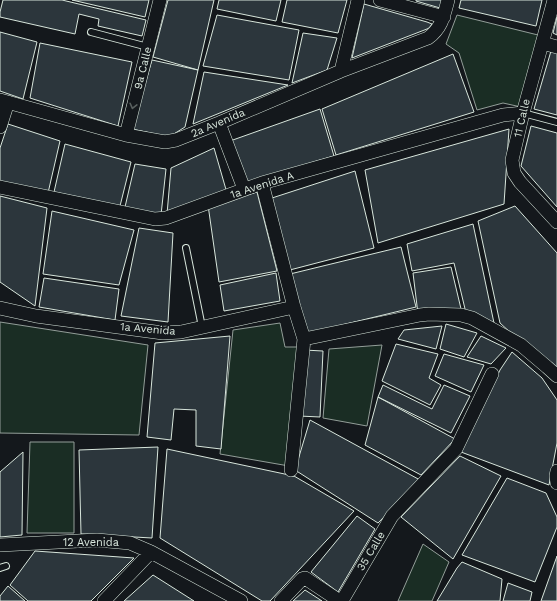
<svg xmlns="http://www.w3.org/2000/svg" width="557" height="601" font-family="'Work Sans',sans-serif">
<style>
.green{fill:#1a2d24;stroke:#939e99}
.building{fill:#2c363c;stroke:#d8e6dc}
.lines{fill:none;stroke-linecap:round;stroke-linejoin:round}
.service-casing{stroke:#d8e6dc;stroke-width:8}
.minor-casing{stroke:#d8e6dc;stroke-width:14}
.service{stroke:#14181c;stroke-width:6}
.minor{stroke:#14181c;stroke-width:13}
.oneway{stroke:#59605f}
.labels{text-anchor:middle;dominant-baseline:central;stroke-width:3;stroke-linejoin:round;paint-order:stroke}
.street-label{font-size:11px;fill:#d8e6dc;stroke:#14181c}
</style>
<rect width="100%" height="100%" fill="#14181c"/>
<path class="green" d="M457 15 538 35 521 107 503 103 477 110 459 53 446 44Z
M0 322 148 345 139 435 0 433Z
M280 323 285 347H300L289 466 220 454 233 330Z
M382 345 367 426 323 418 329 349Z
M30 442H74V533H27Z
M423 544 449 562 432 601H398Z"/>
<path class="building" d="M3 0H62L146 20 142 36 98 26 99 19 79 14 75 34 0 17V12Z
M72 0H149L145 17Z
M168 0H214L198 70 153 57Z
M219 0H281L276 21 217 9Z
M287 0H347L338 33 282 22Z
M416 0H443L440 8 416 1Z
M461 0H542L536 26 459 8Z
M364 4 427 22 432 24 429 28 427 29 352 58Z
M217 15 299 30 289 80 203 66Z
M557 17V35L553 33Z
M0 32 37 42 23 99 0 91Z
M303 33 337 38 327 70 292 83Z
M40 43 132 62 118 126 30 98Z
M551 51 557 52V115L534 109Z
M453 54 474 112 336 155 322 109Z
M152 60 198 70 185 127 169 137 132 129Z
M204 72 288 85 193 124Z
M320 109 334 156 244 183 230 141Z
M8 124 60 141 48 193 0 181V148Z
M531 126 557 133V207L521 166Z
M509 129 504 204 378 243 365 170Z
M65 144 131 162 120 206 54 192Z
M214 148 227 193 167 214 171 168Z
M135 164 166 169 161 215 125 207Z
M355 171 374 248 286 271 272 198Z
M257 192 277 271 219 282 208 205Z
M0 196 47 208 35 306 0 282Z
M515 206 557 253V375L500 323 478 221Z
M52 211 134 230 119 285 43 274Z
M473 224 494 323 466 313 454 263 412 271 407 244Z
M139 228 173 233 168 322 121 316Z
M401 247 416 307 305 334 290 274Z
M451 267 462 313 418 314 413 273Z
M276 273 280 301 224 311 220 285Z
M44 278 119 289 115 320 39 307Z
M446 324 477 333 464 357 440 349Z
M442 326 436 349 398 339 404 330Z
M230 336 221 449 196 446V410L174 409 171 440 147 437 155 343Z
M481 336 506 348 491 364 467 357Z
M396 344 438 354 429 378 441 385 430 405 382 381Z
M304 350 323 351 320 417 299 416Z
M512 352 542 378 557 400V443L549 485 461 452 500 370Z
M444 354 484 365 471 392 435 376Z
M383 385 432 409 444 385 470 396 451 433 378 397Z
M378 397 455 439 421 475 365 445Z
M310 420 420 480 378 523 295 470Z
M158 447 152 538 81 534 79 450Z
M167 449 294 476 354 511 270 601H262L160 538Z
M23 452 22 535 0 537V472Z
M460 456 501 476 453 559 401 517Z
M507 478 546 493 557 517V527L535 582 462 555Z
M357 516 375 529 338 592 311 572Z
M35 551 134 558 91 601H28L10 585Z
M557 556V601H541Z
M462 562 502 579 500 601H437L457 568Z
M153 575 194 601H124Z
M508 583 532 592 530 601H503Z
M8 586 25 601H0V596Z
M305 590 322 601H293Z"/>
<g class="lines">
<g class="service-casing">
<path id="service" d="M91 32 148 47
M523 113 557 122
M186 248 202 327
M0 568 6 566"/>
</g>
<g class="minor-casing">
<path id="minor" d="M380 0 444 17
M554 0 523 113 512 160 514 173 520 182 557 222
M542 43 557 47
M341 71 358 0
M0 100 126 135 165 142 176 140 219 123 341 71 428 38C442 28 444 15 448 0
M219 123 244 189
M0 127 8 102
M126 135 160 0
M262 183 294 307 304 339 291 470
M0 187 155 219 166 218 262 183 503 115 523 113
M0 308 36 316 163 333 181 332 294 307
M304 339 420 315 429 314 461 315 472 318 521 345 547 367 557 376
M557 471 556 476 557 483
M0 545 97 540 130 543 151 552 241 601
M104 601 151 552
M281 601 302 579 305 578 338 600H340L343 599 392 516 456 449 492 374"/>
</g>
<use href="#service" class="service"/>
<use href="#minor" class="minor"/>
</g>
<defs><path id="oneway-chevron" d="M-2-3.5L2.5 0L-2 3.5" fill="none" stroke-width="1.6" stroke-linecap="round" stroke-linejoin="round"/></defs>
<use class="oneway" href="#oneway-chevron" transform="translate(133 106) rotate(104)"/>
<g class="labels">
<g class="street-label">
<text transform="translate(143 68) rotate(-76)">9a Calle</text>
<text transform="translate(522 118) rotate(-77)">11 Calle</text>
<text transform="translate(218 123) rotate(-23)">2a Avenida</text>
<text transform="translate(262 185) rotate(-18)">1a Avenida A</text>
<text transform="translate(148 329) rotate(5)">1a Avenida</text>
<text x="91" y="542">12 Avenida</text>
<text transform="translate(371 551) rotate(-59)">35 Calle</text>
</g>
</g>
</svg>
